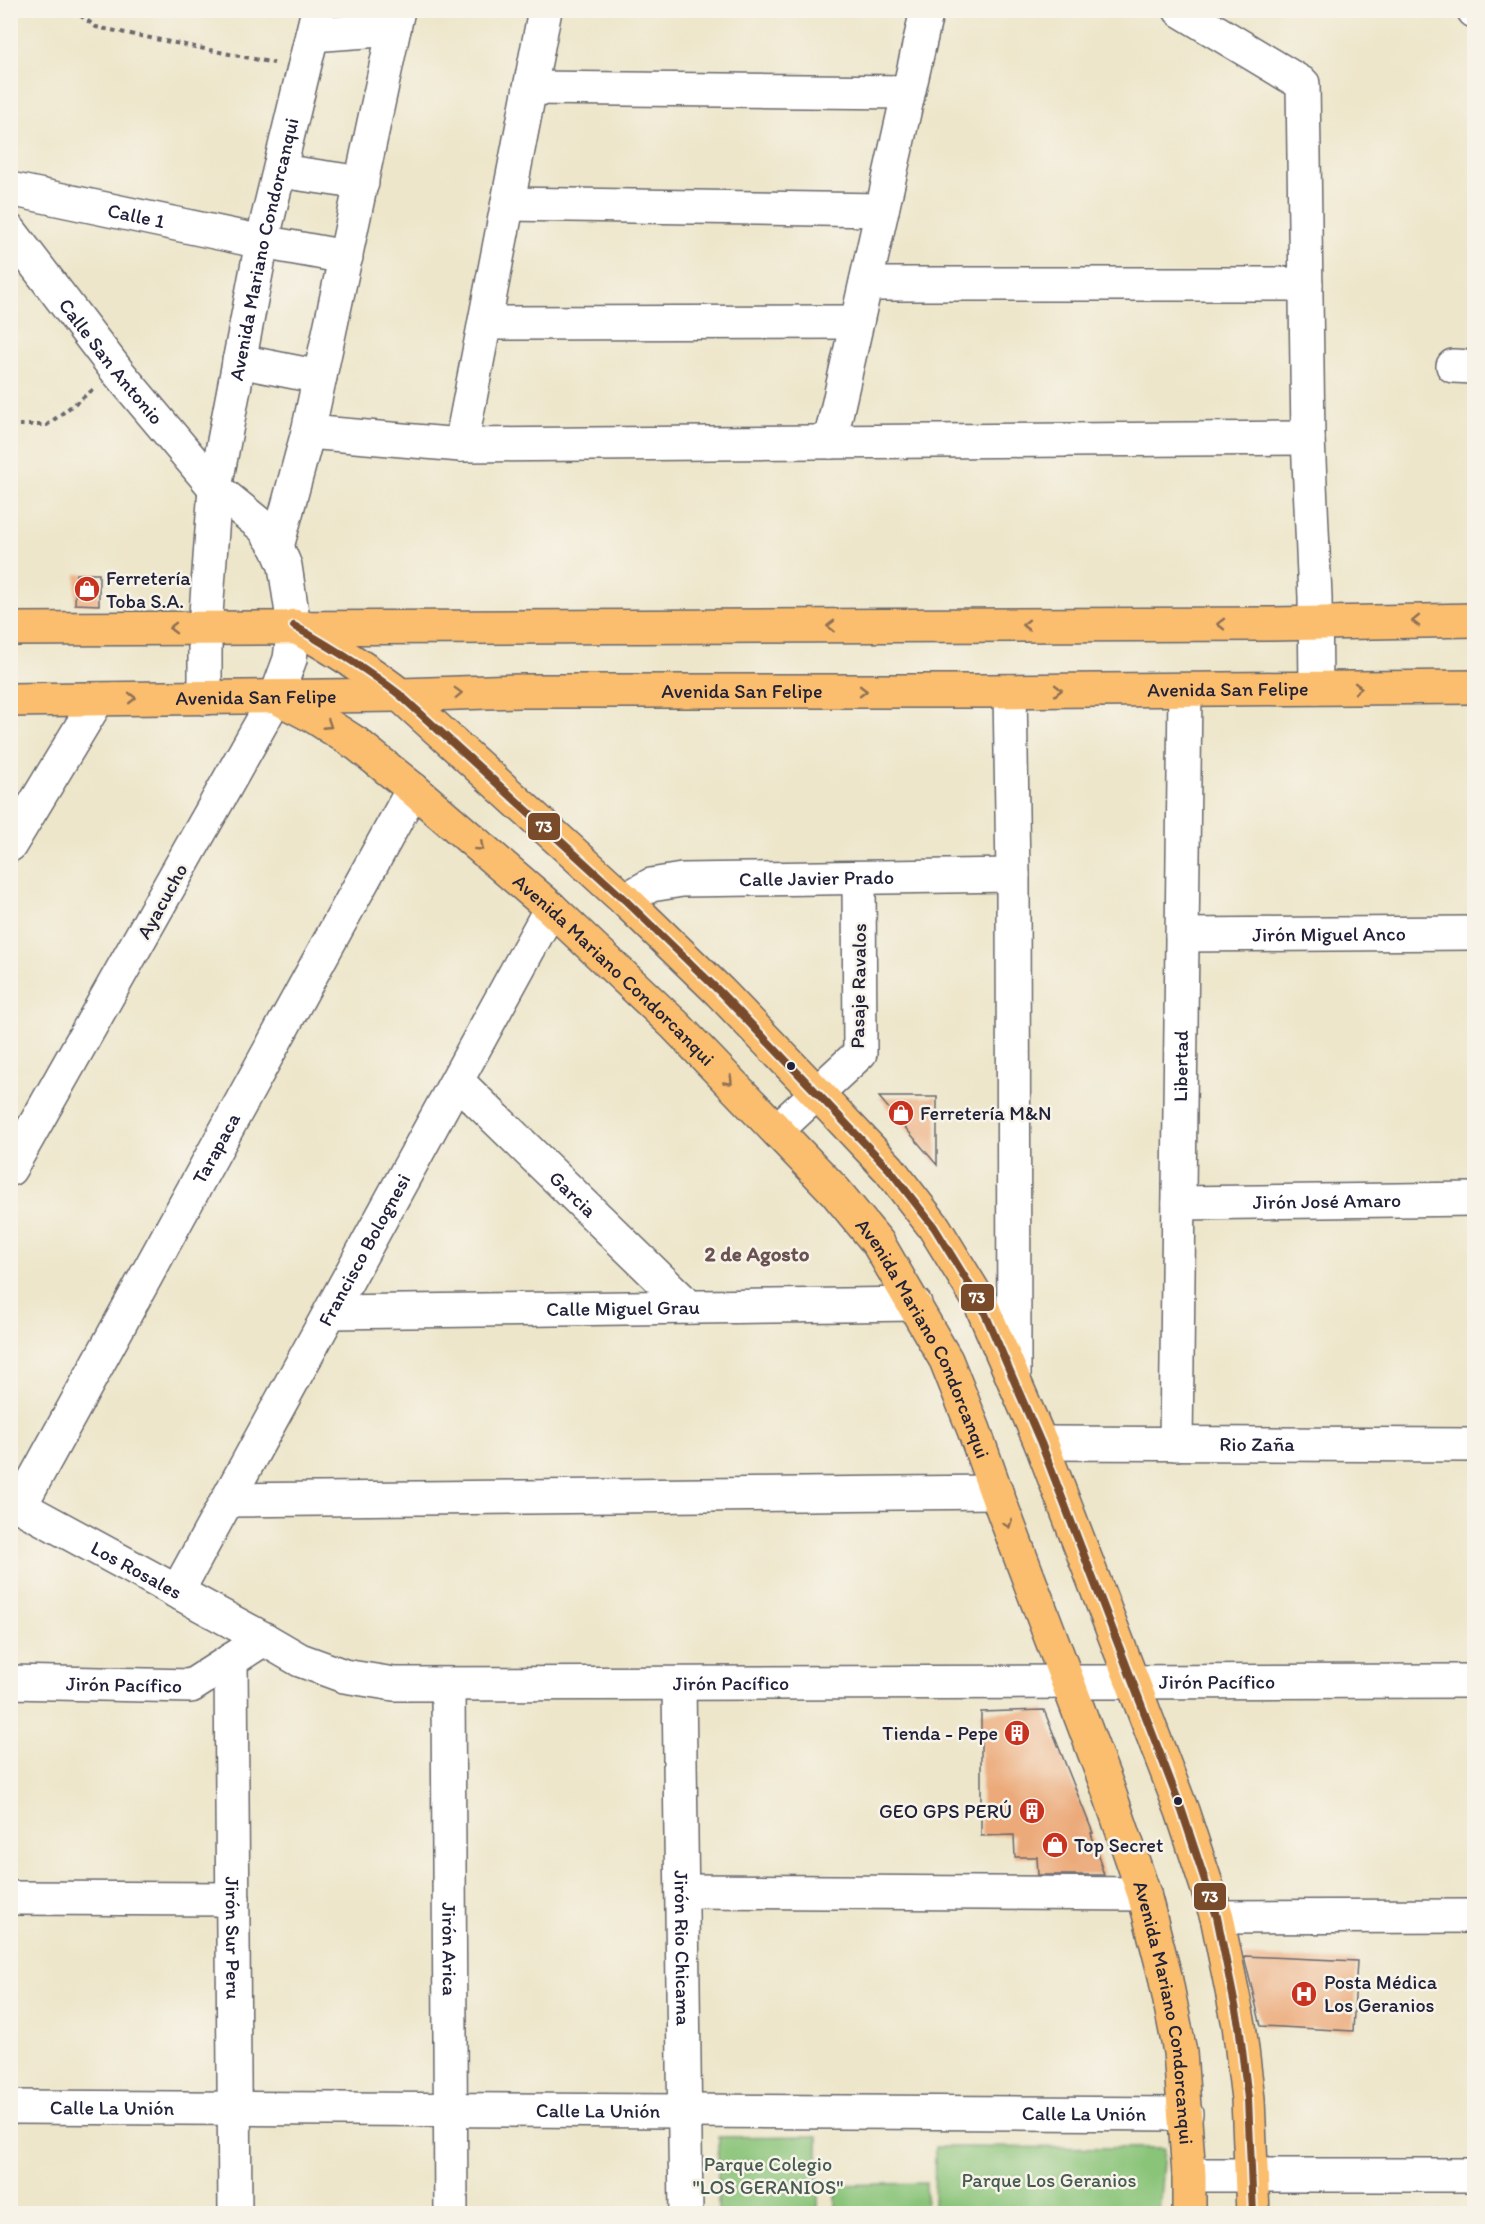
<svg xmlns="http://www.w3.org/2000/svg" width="1485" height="2224" font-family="Itim,sans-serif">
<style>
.green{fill:#8ac479;stroke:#56735a;stroke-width:1.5}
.building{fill:#ecaa7a}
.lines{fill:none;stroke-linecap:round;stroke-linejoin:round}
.minor-casing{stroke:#69676d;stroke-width:36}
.major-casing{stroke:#69676d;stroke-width:36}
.path{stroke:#69676d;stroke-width:4;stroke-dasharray:4.5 4.5;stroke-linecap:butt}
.minor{stroke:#fff;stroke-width:33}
.major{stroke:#fabe6e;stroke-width:33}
.bus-1-casing{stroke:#f7f3e8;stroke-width:12}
.bus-1{stroke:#7a4b2a;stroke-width:8}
.oneway{stroke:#8e7054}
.bus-dot{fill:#22223b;stroke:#f7f3e8;stroke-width:2}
.labels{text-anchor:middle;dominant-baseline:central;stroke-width:5;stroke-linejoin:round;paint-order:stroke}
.street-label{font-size:20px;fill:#22223b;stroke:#f7f3e8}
.poi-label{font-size:20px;fill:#22223b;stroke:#f7f3e8;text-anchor:start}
.park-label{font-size:20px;fill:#465b51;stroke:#f7f3e8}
.neighbourhood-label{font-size:21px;font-weight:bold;fill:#695251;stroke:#f7f3e8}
.line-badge{stroke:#f7f3e8;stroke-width:2}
.badge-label{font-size:16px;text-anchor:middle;font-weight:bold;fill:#fff}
</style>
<rect width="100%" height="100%" fill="#f7f3e8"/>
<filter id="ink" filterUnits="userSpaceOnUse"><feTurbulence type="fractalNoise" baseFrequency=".0167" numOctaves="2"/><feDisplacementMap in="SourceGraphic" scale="12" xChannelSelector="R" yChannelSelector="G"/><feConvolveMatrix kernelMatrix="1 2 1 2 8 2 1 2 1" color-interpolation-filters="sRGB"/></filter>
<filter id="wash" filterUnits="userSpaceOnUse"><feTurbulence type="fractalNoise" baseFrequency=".008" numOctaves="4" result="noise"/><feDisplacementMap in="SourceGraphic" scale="24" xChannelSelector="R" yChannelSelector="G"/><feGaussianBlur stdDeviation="1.35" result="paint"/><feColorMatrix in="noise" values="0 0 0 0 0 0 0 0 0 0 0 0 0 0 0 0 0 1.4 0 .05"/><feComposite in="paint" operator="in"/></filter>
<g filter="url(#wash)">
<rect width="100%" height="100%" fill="#ede6ca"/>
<path class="green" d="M818 2136V2213H718V2137Z
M935 2147 1164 2148 1159 2213H934Z
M926 2183V2213H836V2185Z"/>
<g id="blocks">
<path class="building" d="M76 574H99V605L75 604Z
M879 1097H937V1165Z
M1044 1710 1093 1833H1091L1104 1875H1038L1037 1857H1015L1014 1835 981 1836V1712Z
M1244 1956 1357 1961 1353 2031 1261 2026Z"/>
</g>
</g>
<g filter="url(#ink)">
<use href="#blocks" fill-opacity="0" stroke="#69676d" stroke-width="1.5"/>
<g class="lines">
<g class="minor-casing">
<g id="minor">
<path d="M1180 10 1303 84 1308 438 1315 597 1316 688"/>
<path d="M1474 10V11"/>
<path d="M312 35 394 29"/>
<path d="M530 88 908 92"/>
<path d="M280 171 362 183"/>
<path id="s1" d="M10 189 262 242 346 257"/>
<path d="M508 204 882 210"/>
<path id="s2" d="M10 231 117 371 169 433 215 488 263 527 277 547 285 566 294 626 290 659 276 697 10 1169"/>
<path d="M866 284H1306"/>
<path d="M485 323 857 322"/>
<path d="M239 361 320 377"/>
<path d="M1453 366 1474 367"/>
<path d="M308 432 461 445 1308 438"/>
<path d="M830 442 927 10"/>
<path d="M461 445 545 10"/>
<path d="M277 547 308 432 398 10"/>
<path d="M1010 691 1013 875 1014 1380"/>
<path id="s3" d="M205 698V628L215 488 262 242 318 10"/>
<path d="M10 845 98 699"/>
<path id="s4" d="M625 900 651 885 682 880 1013 875"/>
<path id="s5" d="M1182 935 1474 933"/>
<path id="s6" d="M457 1081 689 1307"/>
<path d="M777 1130 860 1053 859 879"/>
<path id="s7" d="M1179 1203 1474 1199"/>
<path id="s8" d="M331 1312 915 1304"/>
<path id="s9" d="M1041 1443 1474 1445"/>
<path id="s10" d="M1176 1444 1185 690"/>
<path d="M228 1500 996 1492"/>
<path id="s11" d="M10 1501 264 1639"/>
<path id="s12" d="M20 1506 413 789"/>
<path id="s13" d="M177 1592 551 908"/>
<path id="s14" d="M231 1660 235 2214"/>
<path id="s15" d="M10 1682 191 1686 264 1639 300 1660 344 1676 394 1684 1474 1681"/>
<path id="s16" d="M679 1684 686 2214"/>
<path id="s17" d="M448 1685 451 2214"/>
<path d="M682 1891 1144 1894"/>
<path d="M10 1898 233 1899"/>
<path d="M1217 1917 1474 1916"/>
<path id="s18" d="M10 2107 1186 2114"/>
<path d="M1189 2175H1474"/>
</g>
</g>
<g class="major-casing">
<g id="major">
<path d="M294 626C331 647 367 669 400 695L625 900 720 992 817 1093 889 1169 934 1227 980 1302 1041 1443 1182 1811 1217 1917 1239 2025 1248 2099 1253 2214"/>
<path d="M10 629 1273 624 1474 620"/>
<path id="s19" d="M276 697 315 717 357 744 413 789 551 908 675 1025 835 1191 878 1243 946 1360 974 1430 996 1492 1107 1786 1144 1894 1165 1976 1180 2052 1189 2175V2214"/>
<path id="s20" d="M10 700 400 695 519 691H979L1474 687"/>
</g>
</g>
<path class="path" d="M73 10 96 27 274 63
M10 425H47L94 389"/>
<use href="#minor" class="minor"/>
<use href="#major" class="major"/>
<g class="bus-1-casing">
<path id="bus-1" d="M294 626C331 647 367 669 400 695L625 900 720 992 817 1093 889 1169 934 1227 980 1302 1041 1443 1182 1811 1217 1917 1239 2025 1248 2099 1253 2214"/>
</g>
<use href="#bus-1" class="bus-1"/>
</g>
<defs><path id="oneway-chevron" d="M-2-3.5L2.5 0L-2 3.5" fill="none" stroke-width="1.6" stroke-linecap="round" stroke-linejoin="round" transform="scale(1.5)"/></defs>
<g class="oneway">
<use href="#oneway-chevron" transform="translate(1416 621) rotate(179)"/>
<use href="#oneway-chevron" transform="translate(1221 624) rotate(180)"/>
<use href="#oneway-chevron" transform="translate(1026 625) rotate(180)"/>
<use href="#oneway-chevron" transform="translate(831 626) rotate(180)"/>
<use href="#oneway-chevron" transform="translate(173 628) rotate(-180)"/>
<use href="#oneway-chevron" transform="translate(1358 688)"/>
<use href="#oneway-chevron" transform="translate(1058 690)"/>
<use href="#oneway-chevron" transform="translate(863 691)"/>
<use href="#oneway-chevron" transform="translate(458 693) rotate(-2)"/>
<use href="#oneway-chevron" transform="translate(132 698) rotate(-1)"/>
<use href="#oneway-chevron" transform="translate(328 725) rotate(33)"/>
<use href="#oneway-chevron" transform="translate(480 847) rotate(41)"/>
<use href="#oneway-chevron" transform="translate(729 1081) rotate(46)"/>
<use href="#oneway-chevron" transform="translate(1008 1524) rotate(69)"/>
</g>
</g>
<defs>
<g id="shop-disc" transform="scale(1.35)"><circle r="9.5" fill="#c8321e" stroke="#f7f3e8"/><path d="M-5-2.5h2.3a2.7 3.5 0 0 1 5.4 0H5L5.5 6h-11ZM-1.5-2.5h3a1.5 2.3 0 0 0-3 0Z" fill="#fff"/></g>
<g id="building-disc" transform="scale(1.35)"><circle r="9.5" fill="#c8321e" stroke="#f7f3e8"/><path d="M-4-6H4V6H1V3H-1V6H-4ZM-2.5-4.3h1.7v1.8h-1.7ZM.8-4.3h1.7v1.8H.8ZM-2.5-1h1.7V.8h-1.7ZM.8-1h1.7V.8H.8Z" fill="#fff"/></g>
<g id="hospital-disc" transform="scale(1.35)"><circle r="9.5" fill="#c8321e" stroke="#f7f3e8"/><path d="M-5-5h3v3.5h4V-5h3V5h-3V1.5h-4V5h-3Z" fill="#fff"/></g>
</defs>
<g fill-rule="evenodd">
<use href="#shop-disc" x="87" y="589"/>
<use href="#shop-disc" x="901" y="1113"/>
<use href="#building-disc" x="1017" y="1733"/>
<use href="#building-disc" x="1032" y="1811"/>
<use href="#shop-disc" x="1055" y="1845"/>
<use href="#hospital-disc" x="1304" y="1994"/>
</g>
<g class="bus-dot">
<circle cx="791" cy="1066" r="5"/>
<circle cx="1178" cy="1801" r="5"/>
</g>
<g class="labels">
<g class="street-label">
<text stroke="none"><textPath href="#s1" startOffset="129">Calle 1</textPath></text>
<text stroke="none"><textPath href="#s3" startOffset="454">Avenida Mariano Condorcanqui</textPath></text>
<text stroke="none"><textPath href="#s2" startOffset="165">Calle San Antonio</textPath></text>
<text stroke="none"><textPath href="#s20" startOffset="1218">Avenida San Felipe</textPath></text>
<text stroke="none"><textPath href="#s20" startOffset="732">Avenida San Felipe</textPath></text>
<text stroke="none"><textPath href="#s20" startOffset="246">Avenida San Felipe</textPath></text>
<text stroke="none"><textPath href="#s4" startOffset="196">Calle Javier Prado</textPath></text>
<text transform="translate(162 901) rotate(-61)">Ayacucho</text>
<text stroke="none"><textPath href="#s5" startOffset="147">Jirón Miguel Anco</textPath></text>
<text stroke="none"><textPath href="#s19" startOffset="436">Avenida Mariano Condorcanqui</textPath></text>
<text transform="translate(858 986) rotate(-89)">Pasaje Ravalos</text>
<text stroke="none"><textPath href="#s10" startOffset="378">Libertad</textPath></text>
<text stroke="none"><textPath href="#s12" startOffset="408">Tarapaca</textPath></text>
<text stroke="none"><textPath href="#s6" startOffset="162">Garcia</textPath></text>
<text stroke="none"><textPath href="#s7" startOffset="148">Jirón José Amaro</textPath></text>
<text stroke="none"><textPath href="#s13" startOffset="390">Francisco Bolognesi</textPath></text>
<text stroke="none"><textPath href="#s8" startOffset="292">Calle Miguel Grau</textPath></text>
<text stroke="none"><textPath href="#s19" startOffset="922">Avenida Mariano Condorcanqui</textPath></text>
<text stroke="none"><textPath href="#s9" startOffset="216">Rio Zaña</textPath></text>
<text stroke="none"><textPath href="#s11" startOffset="144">Los Rosales</textPath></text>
<text stroke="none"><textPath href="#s15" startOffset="1230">Jirón Pacífico</textPath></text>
<text stroke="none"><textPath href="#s15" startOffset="114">Jirón Pacífico</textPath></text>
<text stroke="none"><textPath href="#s15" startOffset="744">Jirón Pacífico</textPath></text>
<text stroke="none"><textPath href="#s14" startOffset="278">Jirón Sur Peru</textPath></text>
<text stroke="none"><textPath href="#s17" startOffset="264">Jirón Arica</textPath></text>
<text stroke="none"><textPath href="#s16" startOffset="264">Jirón Rio Chicama</textPath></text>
<text stroke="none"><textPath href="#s19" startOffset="1642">Avenida Mariano Condorcanqui</textPath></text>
<text stroke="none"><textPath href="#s18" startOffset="102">Calle La Unión</textPath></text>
<text stroke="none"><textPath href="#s18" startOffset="588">Calle La Unión</textPath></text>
<text stroke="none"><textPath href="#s18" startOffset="1074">Calle La Unión</textPath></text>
</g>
<g class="poi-label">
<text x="106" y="578">Ferretería<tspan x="106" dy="23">Toba S.A.</tspan></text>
<text x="920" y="1113">Ferretería M&amp;N</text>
<text x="998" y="1733" text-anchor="end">Tienda - Pepe</text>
<text x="1012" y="1811" text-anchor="end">GEO GPS PERÚ</text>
<text x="1074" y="1845">Top Secret</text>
<text x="1324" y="1982">Posta Médica<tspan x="1324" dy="23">Los Geranios</tspan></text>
</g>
<g class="park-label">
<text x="768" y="2164">Parque Colegio<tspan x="768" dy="23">"LOS GERANIOS"</tspan></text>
<text x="1049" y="2180">Parque Los Geranios</text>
</g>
<g class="neighbourhood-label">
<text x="757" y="1253">2 de Agosto</text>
</g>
</g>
<g class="line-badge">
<rect x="527" y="812" width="34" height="29" rx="6" fill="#7a4b2a"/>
<rect x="960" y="1283" width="35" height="29" rx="6" fill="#7a4b2a"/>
<rect x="1193" y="1882" width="34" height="29" rx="6" fill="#7a4b2a"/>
</g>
<g class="badge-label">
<text x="544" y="832">73</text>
<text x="977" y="1303">73</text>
<text x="1210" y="1902">73</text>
</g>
<rect width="1485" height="2224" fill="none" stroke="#f7f3e8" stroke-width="36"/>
</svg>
